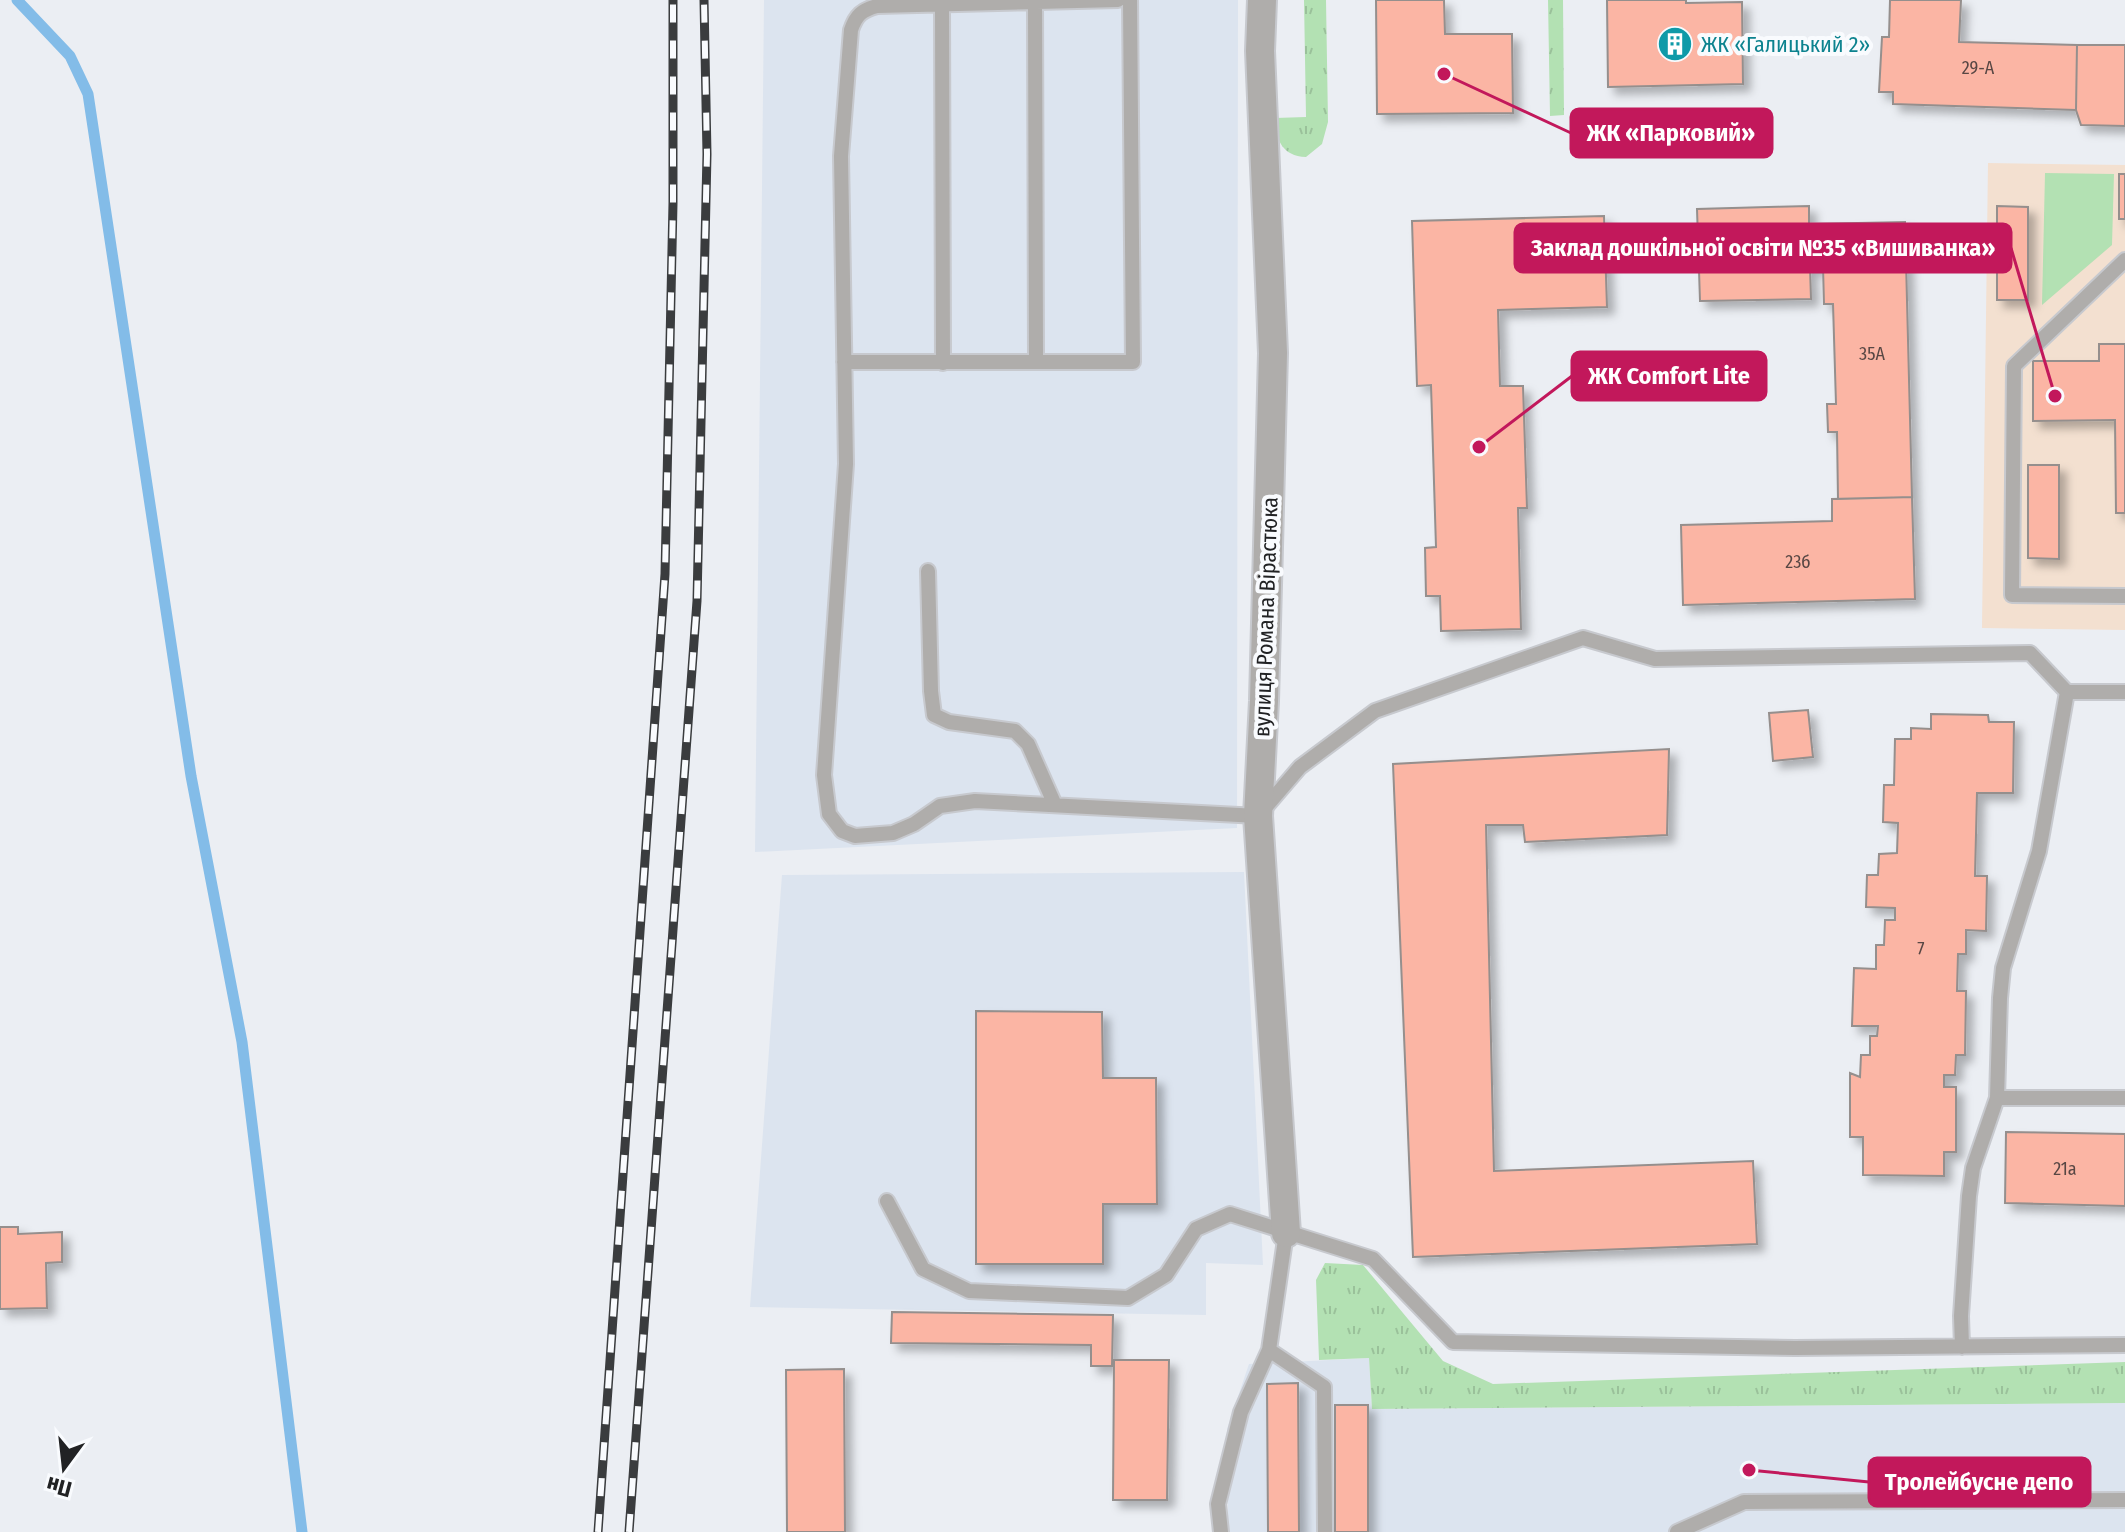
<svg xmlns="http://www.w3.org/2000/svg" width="2125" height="1532" font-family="'Fira Sans Condensed',sans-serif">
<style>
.built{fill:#dce4ef}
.education{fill:#f3e0d0}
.grass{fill:url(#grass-tufts)}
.park{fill:#b3e1b3}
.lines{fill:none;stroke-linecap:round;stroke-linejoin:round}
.stream{stroke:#83bce8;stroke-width:11}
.building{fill:#fbb5a4;stroke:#958f8d;stroke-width:2;filter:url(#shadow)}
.service-casing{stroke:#c7c9ce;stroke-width:18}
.minor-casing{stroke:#c7c9ce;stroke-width:32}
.service{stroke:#afadab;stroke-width:14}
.minor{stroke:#afadab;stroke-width:28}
.rail-casing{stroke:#3a3c3e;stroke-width:9}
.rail{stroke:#f9fbfe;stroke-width:6;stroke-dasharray:18;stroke-linecap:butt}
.labels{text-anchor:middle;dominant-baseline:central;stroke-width:8;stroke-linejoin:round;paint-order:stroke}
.number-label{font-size:18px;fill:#584744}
.culture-label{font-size:22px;fill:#0d838f;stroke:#f9fbfe;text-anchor:start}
.street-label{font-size:22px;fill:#212224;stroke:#f9fbfe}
.leader{fill:none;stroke:#c2185b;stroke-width:3}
.callout-dot{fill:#c2185b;stroke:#f9fbfe;stroke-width:3}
.callout{fill:#c2185b;stroke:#c2185b;stroke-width:3}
.callout-label{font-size:24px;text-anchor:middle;font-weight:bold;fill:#fff}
</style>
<defs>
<pattern id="grass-tufts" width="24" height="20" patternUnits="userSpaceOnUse" patternTransform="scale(2)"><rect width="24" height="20" fill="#b3e1b3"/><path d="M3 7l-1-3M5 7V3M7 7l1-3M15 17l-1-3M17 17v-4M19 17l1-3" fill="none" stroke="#9ac19a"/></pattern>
<filter id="shadow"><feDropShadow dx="7" dy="7" stdDeviation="4" flood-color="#0004"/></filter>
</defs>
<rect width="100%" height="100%" fill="#ebeef3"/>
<path class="built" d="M764 0H1238L1237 828 755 852Z
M1244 872 1263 1265 1206 1263V1315L750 1307 782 875Z
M1369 1358 1372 1409 2125 1403V1532H1228L1227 1429 1249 1364Z"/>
<path class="education" d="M1988 163 2125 165V630L1982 628Z"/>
<path class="grass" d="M1304 0H1326L1328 122 1322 144 1306 157C1282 156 1276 140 1275 118L1306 117Z
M1548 0H1563L1564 115 1550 116Z
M1325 1263 1363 1265 1443 1361 1493 1384 2125 1362V1403L1372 1409 1369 1358 1319 1360 1316 1280Z"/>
<path class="park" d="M2045 173 2114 174 2112 245 2042 305Z"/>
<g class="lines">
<path class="stream" d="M17 0 70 56 88 94 191 776 242 1042 302 1532"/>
</g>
<path class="building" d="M1376 0H1444L1445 34H1512L1513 113 1377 114Z
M1607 0H1686V3L1742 2 1743 84 1608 87Z
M1890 0H1961L1959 42 2077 45 2076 110 1893 104V92H1879L1882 37H1889Z
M2077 45H2125V126L2081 125 2076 110Z
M2119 174H2125V219H2119Z
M1809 206V224L1905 222 1912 497 1838 499 1837 432H1828L1827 404H1836L1833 304H1824L1823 267 1810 268 1811 299 1700 301 1697 209Z
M1997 206 2028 207V300H1997Z
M1604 216 1607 307 1498 310 1500 386H1523L1527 508H1518L1521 629 1441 631 1440 596H1426L1425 548 1436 547 1431 385 1417 386 1412 221Z
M2099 344H2125V513H2116L2115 420 2033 421V361H2099Z
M2028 465H2059V559L2028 558Z
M1912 497 1915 599 1683 605 1681 525 1832 521V499Z
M1808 710 1813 757 1773 761 1769 713Z
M1931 714 1988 715 1989 722H2014L2013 793H1977L1975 876H1987L1986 931 1966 930V954H1958L1957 991H1966L1965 1055H1956L1955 1075H1944V1087H1956V1152H1944V1176L1863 1175V1137H1850V1073L1860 1077 1861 1055H1870V1036H1877L1878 1026H1852L1854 968 1876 969V945H1884L1885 920H1895V908L1866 907 1867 875H1878L1879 854 1897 853 1898 823 1883 822 1884 785H1894L1895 739H1911V728L1931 729Z
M1669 749 1667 835 1525 842 1523 825H1486L1494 1171 1753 1161 1757 1244 1413 1257 1393 764Z
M976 1011 1102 1012 1103 1078H1156L1157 1204H1103V1264H976Z
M2006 1132 2125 1134V1206L2005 1203Z
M0 1227H18V1234L62 1232V1262L46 1263 47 1308 0 1309Z
M892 1312 1113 1315 1112 1366H1091V1345L891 1343Z
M1114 1360H1169L1167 1500H1113Z
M844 1369 845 1532H787L786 1370Z
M1298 1383 1299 1532H1268L1267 1384Z
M1335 1405H1368V1532H1335Z"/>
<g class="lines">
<g class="service-casing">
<path id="service" d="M1118 0 877 6C862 10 856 15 851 30L841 156 846 464 824 775 829 814 842 831 855 836 893 833 914 824 940 806 975 801 1258 816 1300 767 1375 711 1583 638 1655 659 2030 653 2067 692H2125
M1035 2 1036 362
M942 4 943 363
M2125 260 2014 366 2012 595 2125 596
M844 362H1133L1130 0
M928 571 931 691 934 715 949 722 1015 731 1028 744 1055 805
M1997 1098H2125
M887 1201 923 1269 969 1291 1128 1298 1166 1275 1196 1229 1230 1214 1373 1259 1453 1342 1795 1348 2125 1345
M1962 1347 1961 1316 1969 1196 1973 1168 1997 1098 2000 998 2003 968 2039 851 2067 692
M1269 1350 1324 1387 1325 1532
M1221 1532 1218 1504 1241 1412 1269 1350 1286 1233
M1677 1532 1744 1502 2125 1500"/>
</g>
<g class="minor-casing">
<path id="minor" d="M1262 0 1260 51 1273 353 1264 701 1258 816 1286 1233"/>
</g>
<use href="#service" class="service"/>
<use href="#minor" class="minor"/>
<g class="rail-casing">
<path id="rail" d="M598 1532 665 574 673 203V0
M629 1532 697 601 707 154 704 0"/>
</g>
<use href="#rail" class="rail"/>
</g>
<defs>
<g id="building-disc" transform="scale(1.8)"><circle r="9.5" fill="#0f9aa8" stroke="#f9fbfe"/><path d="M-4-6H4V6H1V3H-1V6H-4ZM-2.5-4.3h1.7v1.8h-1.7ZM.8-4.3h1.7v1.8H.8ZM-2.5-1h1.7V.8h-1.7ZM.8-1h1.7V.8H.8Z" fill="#fff"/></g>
</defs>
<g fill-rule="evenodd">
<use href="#building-disc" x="1675" y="44"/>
</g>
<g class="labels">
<g class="number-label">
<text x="1978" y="68">29-А</text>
<text x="1872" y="354">35А</text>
<text x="1798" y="562">23б</text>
<text x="1921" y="949">7</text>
<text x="2065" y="1169">21а</text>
</g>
<g class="culture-label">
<text x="1701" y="44">ЖК «Галицький 2»</text>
</g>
<g class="street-label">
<text transform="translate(1266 617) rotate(-88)">вулиця Романа Вірастюка</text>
</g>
</g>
<path class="leader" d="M1444 74L1571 133M2055 396L2011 248M1479 447L1572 376M1749 1470L1869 1482"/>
<g class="callout-dot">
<circle cx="1444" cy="74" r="8"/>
<circle cx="2055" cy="396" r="8"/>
<circle cx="1479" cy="447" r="8"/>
<circle cx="1749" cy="1470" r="8"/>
</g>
<g class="callout">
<rect x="1571" y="109" width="201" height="48" rx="8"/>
<rect x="1515" y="224" width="496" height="48" rx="8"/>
<rect x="1572" y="352" width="194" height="48" rx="8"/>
<rect x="1869" y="1458" width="221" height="48" rx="8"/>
</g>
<g class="callout-label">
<text x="1671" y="141">ЖК «Парковий»</text>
<text x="1763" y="256">Заклад дошкільної освіти №35 «Вишиванка»</text>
<text x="1669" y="384">ЖК Comfort Lite</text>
<text x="1979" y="1490">Тролейбусне депо</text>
</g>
<g transform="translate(64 1468) rotate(195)" stroke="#f9fbfe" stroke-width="6" paint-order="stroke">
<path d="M0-6L14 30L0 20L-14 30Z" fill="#212224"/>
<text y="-12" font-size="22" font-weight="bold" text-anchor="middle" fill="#212224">Пн</text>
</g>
</svg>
